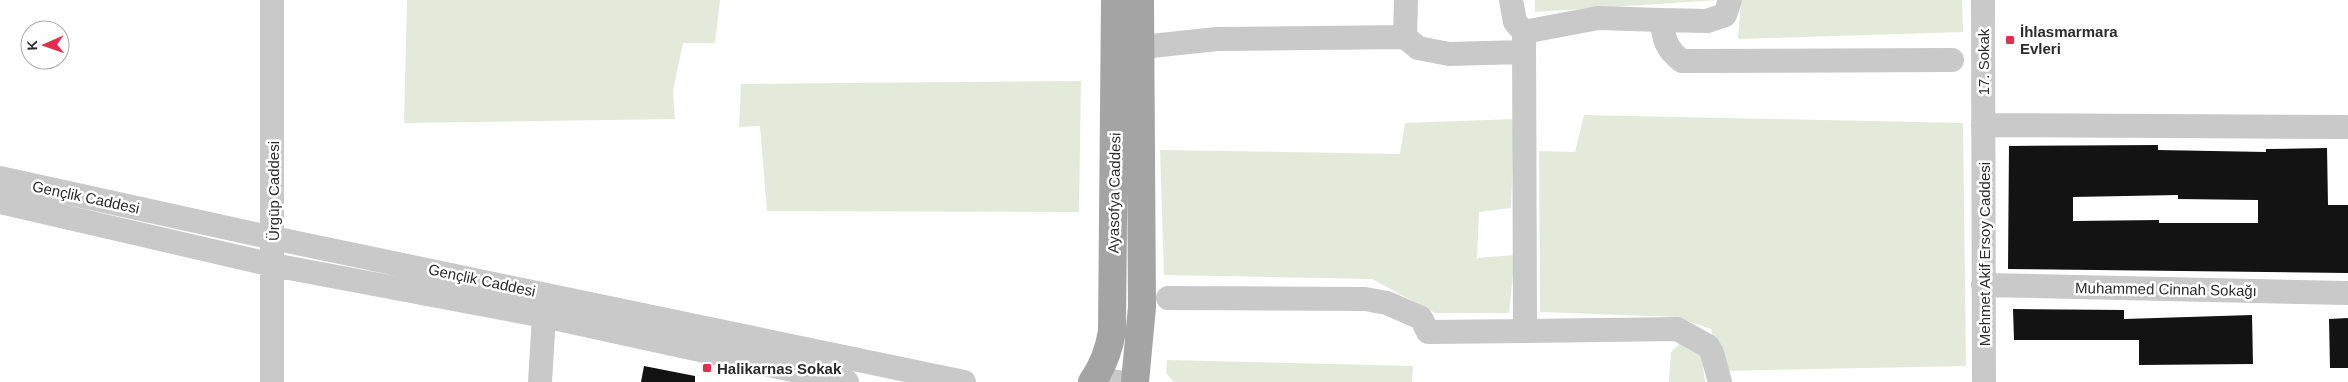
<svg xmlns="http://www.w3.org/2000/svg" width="2348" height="382" font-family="Helvetica,sans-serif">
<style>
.green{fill:#e4ead9}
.building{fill:#131313;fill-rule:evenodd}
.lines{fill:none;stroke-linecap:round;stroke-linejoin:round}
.minor{stroke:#c9c9c9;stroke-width:24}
.major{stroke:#a4a4a4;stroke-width:28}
.poi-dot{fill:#e62b4b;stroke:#fff;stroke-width:2}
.labels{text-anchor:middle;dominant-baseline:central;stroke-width:5;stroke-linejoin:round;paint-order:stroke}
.poi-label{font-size:15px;font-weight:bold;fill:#2c2c2c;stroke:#fff;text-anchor:start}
.street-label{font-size:15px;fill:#2c2c2c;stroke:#fff}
</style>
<rect width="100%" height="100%" fill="#fff"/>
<path class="green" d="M407 0H720L715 43H683L673 91 675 119 404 123Z
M1535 0H1719L1535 12Z
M1741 0H1962L1963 32 1738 39Z
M1081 81 1079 212 767 211 760 126 739 127 741 84Z
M1584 115 1963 123 1966 366 1721 371 1711 329 1676 317 1540 312 1539 151 1575 152Z
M1514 119 1511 208 1479 212 1477 258 1515 255 1509 313H1435L1372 279 1164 275 1160 150 1400 154 1405 123Z
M1684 339 1701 352 1705 382H1669L1671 352Z
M1167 360 1413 366 1412 382H1174L1166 373Z"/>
<path class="building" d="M2158 145V150L2266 152V149L2327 148 2328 205H2348V273L2008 269 2009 146ZM2178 195V199L2258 200V223H2159V220L2073 221V197Z
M2013 309 2124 310V319L2252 315 2253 364 2139 365V340H2014Z
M2348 318V368H2330L2329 319Z
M644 366 695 376V382H641Z"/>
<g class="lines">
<path class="minor" d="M272 0V382
M1511 0 1515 22 1524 32 1525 331 1677 329 1708 346 1712 353 1720 382
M1983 0 1984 382
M1662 20 1707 21 1725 15 1730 0
M1524 32 1598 18 1662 20C1663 39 1667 50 1682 61L1952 60
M1405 37 1406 0
M1123 49 1217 39 1405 37 1418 48 1449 54 1523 52
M1983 125 2348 127
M0 178 273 238 964 382
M0 202 273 265 544 316 847 382
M1983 285 2348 293
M1168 298 1365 299 1387 303 1421 318 1428 332 1525 331
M540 382 544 316
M1093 382 1101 379 1119 382"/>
<path class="major" d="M1092 382C1103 366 1109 351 1112 331L1115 0
M1135 382 1142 307 1140 0"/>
</g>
<g class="poi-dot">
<rect x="2005" y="35" width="10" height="10" rx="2.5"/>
<rect x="702" y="363" width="10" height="10" rx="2.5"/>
</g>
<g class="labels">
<g class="poi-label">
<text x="2020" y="31">İhlasmarmara<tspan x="2020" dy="17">Evleri</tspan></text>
<text x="717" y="368">Halikarnas Sokak</text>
</g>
<g class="street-label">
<text transform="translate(1983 62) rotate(-90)">17. Sokak</text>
<text transform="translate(273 191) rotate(-90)">Ürgüp Caddesi</text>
<text transform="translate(1114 193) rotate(-89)">Ayasofya Caddesi</text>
<text transform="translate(86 197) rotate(12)">Gençlik Caddesi</text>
<text transform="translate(1984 254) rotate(-90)">Mehmet Akif Ersoy Caddesi</text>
<text transform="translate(482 280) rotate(12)">Gençlik Caddesi</text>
<text transform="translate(2166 289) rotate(1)">Muhammed Cinnah Sokağı</text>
</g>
</g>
<g transform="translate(45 45) rotate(268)"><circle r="24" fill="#ffffff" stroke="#ababab"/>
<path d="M0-4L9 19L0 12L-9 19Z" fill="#e62b4b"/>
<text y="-8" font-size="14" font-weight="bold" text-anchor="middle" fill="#2c2c2c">K</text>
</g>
</svg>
